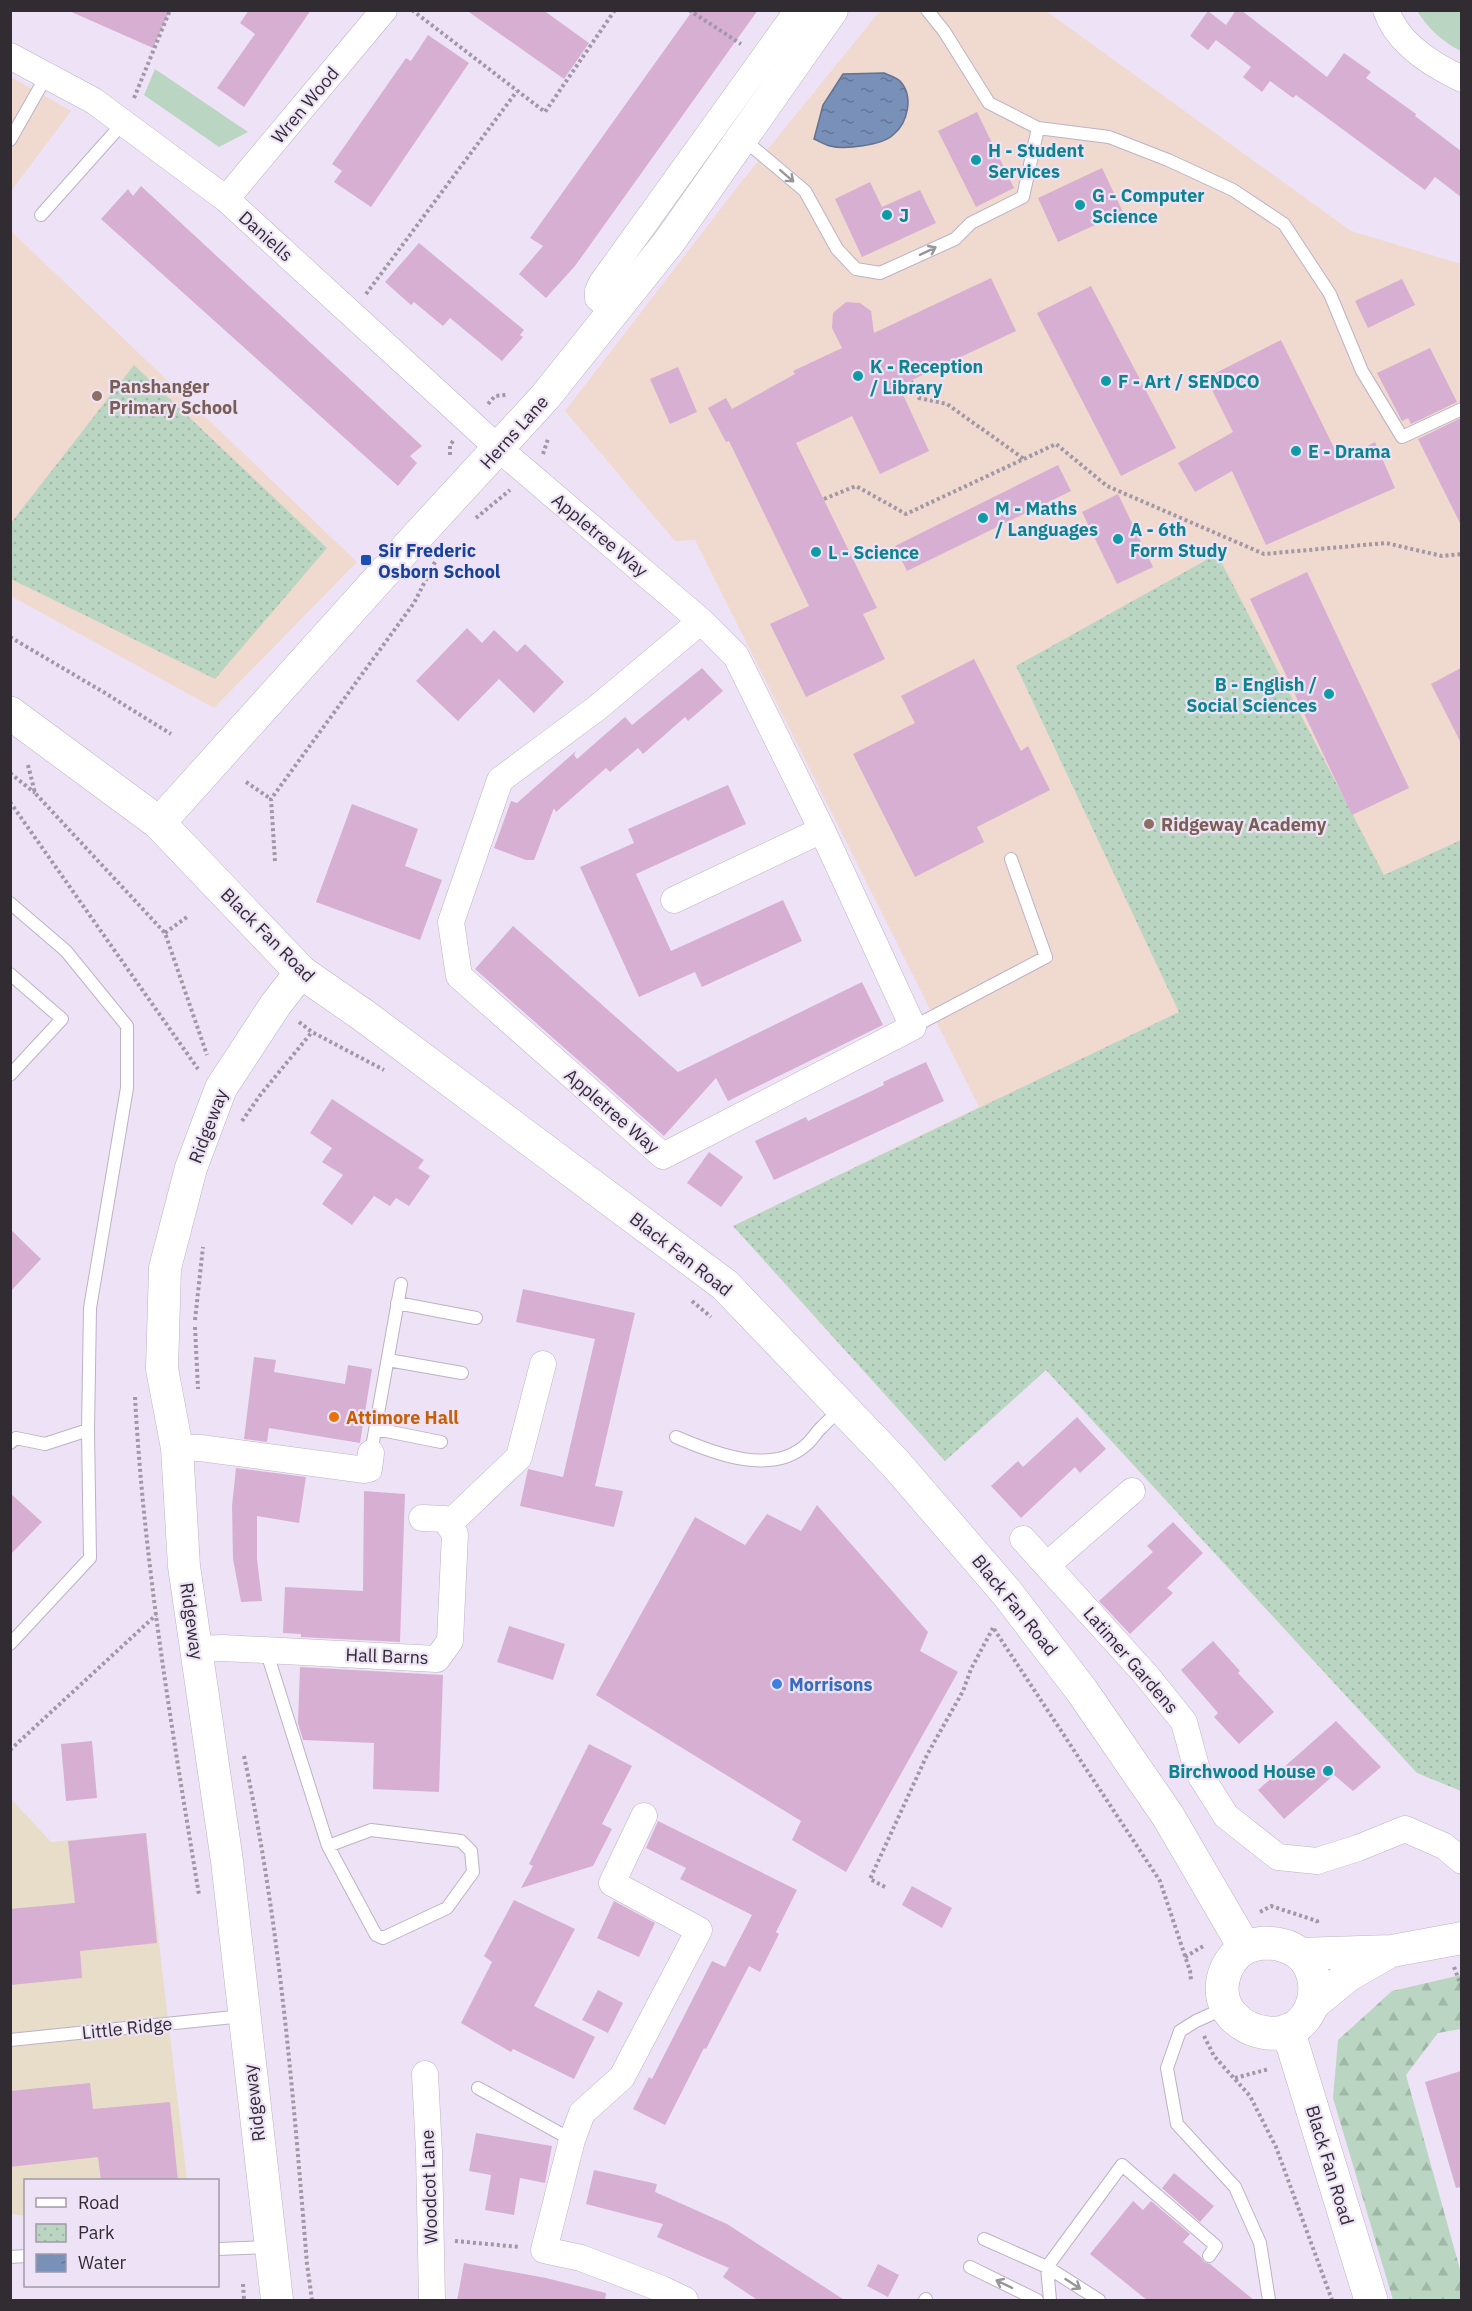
<svg xmlns="http://www.w3.org/2000/svg" width="1472" height="2311" font-family="'IBM Plex Sans',sans-serif">
<style>
.commercial{fill:#e7ddc8}
.education{fill:#f0d9ce}
.grass{fill:#bad6c2}
.forest{fill:url(#forest-firs)}
.park{fill:url(#park-dots)}
.water{fill:url(#water-ripples);stroke:#637290;stroke-width:1.5}
.building{fill:#d7afd2}
.lines{fill:none;stroke-linecap:round;stroke-linejoin:round}
.service-casing{stroke:#bdb2c4;stroke-width:14}
.minor-casing{stroke:#bdb2c4;stroke-width:27}
.tertiary-casing{stroke:#bdb2c4;stroke-width:33}
.secondary-casing{stroke:#bdb2c4;stroke-width:34}
.path{stroke:#a098a6;stroke-width:4;stroke-dasharray:3 3;stroke-linecap:butt}
.service{stroke:#fff;stroke-width:12}
.minor{stroke:#fff;stroke-width:26}
.tertiary{stroke:#fff;stroke-width:32}
.secondary{stroke:#fff;stroke-width:33}
.oneway{stroke:#989698}
.culture-dot{fill:#0f9aa8;stroke:#eee3f6;stroke-width:2}
.education-dot{fill:#8d6e63;stroke:#eee3f6;stroke-width:2}
.transit-dot{fill:#1a4fb4;stroke:#eee3f6;stroke-width:2}
.food-dot{fill:#e8710a;stroke:#eee3f6;stroke-width:2}
.shop-dot{fill:#3f7fe0;stroke:#eee3f6;stroke-width:2}
.labels{text-anchor:middle;dominant-baseline:central;stroke-width:4.5;stroke-linejoin:round;paint-order:stroke}
.street-label{font-size:18px;fill:#302c32;stroke:#eee3f6}
.culture-label{font-size:18px;font-weight:bold;fill:#0d838f;stroke:#eee3f6;text-anchor:start}
.education-label{font-size:18px;font-weight:bold;fill:#785e54;stroke:#eee3f6;text-anchor:start}
.transit-label{font-size:18px;font-weight:bold;fill:#164399;stroke:#eee3f6;text-anchor:start}
.food-label{font-size:18px;font-weight:bold;fill:#c56008;stroke:#eee3f6;text-anchor:start}
.shop-label{font-size:18px;font-weight:bold;fill:#366cbe;stroke:#eee3f6;text-anchor:start}
</style>
<defs>
<pattern id="forest-firs" width="22" height="20" patternUnits="userSpaceOnUse" patternTransform="scale(1.5)"><rect width="22" height="20" fill="#bad6c2"/><path d="M5 1l3.5 6h-7zM16 11l3.5 6h-7z" fill="#a0b8a7"/></pattern>
<pattern id="park-dots" width="8" height="8" patternUnits="userSpaceOnUse" patternTransform="scale(1.5)"><rect width="8" height="8" fill="#bad6c2"/><path d="M2 2h.1M6 6h.1" fill="none" stroke="#a0b8a7" stroke-width="1.8" stroke-linecap="round"/></pattern>
<pattern id="water-ripples" width="26" height="14" patternUnits="userSpaceOnUse" patternTransform="scale(1.5)"><rect width="26" height="14" fill="#7990b8"/><path d="M2 4q2-2 4 0t4 0M15 11q2-2 4 0t4 0" fill="none" stroke="#647696"/></pattern>
</defs>
<rect width="100%" height="100%" fill="#eee3f6"/>
<path class="commercial" d="M11 1799 51 1842 146 1833 187 2180H26L25 2216 11 2214Z"/>
<path class="education" d="M880 11H1046L1351 231 1461 264V1791L1417 1773 1046 1370 945 1461 733 1226 979 1107 695 540 675 541 565 411 742 181Z
M11 77 71 111 11 191Z
M10 230 357 562 214 708 11 596Z"/>
<path class="grass" d="M1417 11H1461V51C1442 42 1428 28 1417 11Z
M155 69 248 132 219 147 144 95Z"/>
<path class="forest" d="M1461 1975V2029L1438 2033 1406 2075 1461 2273V2300H1393L1333 2098 1338 2040 1392 1991Z"/>
<path class="park" d="M134 365 327 548 215 679 11 579V523Z
M1217 554 1384 875 1461 840V1791L1417 1773 1046 1370 945 1461 733 1226 1179 1012 1016 666Z"/>
<path class="water" d="M884 73C888 75 897 78 900 81 914 96 908 123 893 135 882 145 845 150 830 146 825 145 819 141 814 139L823 105 843 74Z"/>
<path class="building" d="M67 10H170L153 48Z
M249 10H311L244 107 217 88 255 34 240 23Z
M466 10H543L589 43 564 79Z
M693 10H758L575 266 546 298 519 274 543 246 530 238Z
M1236 10H1241L1327 77 1344 53 1371 72 1366 78 1416 114 1415 116 1461 151V197L1435 177 1425 190 1296 95 1293 98 1270 81 1262 92 1243 77 1251 67 1216 40 1208 50 1190 36 1208 11 1226 25Z
M428 35 469 63 371 207 334 182 342 171 332 164 406 58 411 61Z
M977 112 1014 188 976 207 938 131Z
M1102 168 1123 212 1058 242 1038 198Z
M870 182 882 207 920 190 936 223 862 257 835 199Z
M141 186 422 446 410 456 417 463 398 486 101 219 128 189 133 196Z
M419 243 524 330 520 335 523 337 502 361 450 318 443 326 414 302 411 305 385 282Z
M991 278 1016 331 899 386 929 451 880 474 852 416 796 443 877 608 863 614 885 659 806 697 770 624 809 606 729 441 726 442 708 408 726 398 732 409 795 374 793 371 842 348 832 328 833 313 846 302 860 303 871 311 874 333Z
M1402 279 1415 305 1368 328 1355 301Z
M1091 286 1176 448 1121 476 1037 313Z
M1281 340 1340 460 1375 442 1395 488 1266 545 1232 471 1195 492 1178 463 1233 432 1206 378Z
M1430 348 1457 402 1411 424 1408 418 1402 421 1377 373Z
M678 367 697 412 670 424 650 379Z
M1461 418V525L1418 439Z
M1058 465 1071 491 907 571 895 546Z
M1118 494 1153 567 1117 584 1082 512Z
M1307 572 1409 788 1352 815 1250 599Z
M467 628 482 643 494 630 517 652 525 644 564 682 534 713 499 679 458 721 416 681Z
M974 659 1021 751 1028 746 1050 790 977 827 984 842 915 877 853 754 915 723 901 696Z
M702 668 723 691 688 721 685 717 643 754 638 748 610 772 606 768 556 812 554 808 534 860H526L494 848 511 801 517 803 576 751 574 755 577 759 625 717 632 725Z
M1461 668V743L1431 684Z
M728 785 746 824 636 874 671 951 783 900 802 941 702 987 695 972 639 997 580 867 634 843 628 829Z
M352 804 418 829 405 866 442 880 420 940 316 902Z
M513 926 678 1072 862 982 883 1025 728 1101 716 1078 664 1136 475 969Z
M926 1062 944 1101 774 1180 755 1141 806 1117 808 1121 884 1085 883 1082Z
M332 1099 424 1160 418 1168 430 1176 409 1206 396 1198 390 1206 374 1196 352 1225 322 1204 343 1175 322 1162 332 1148 310 1133Z
M709 1152 743 1177 721 1207 687 1183Z
M10 1229 41 1259 10 1292Z
M523 1289 635 1313 595 1486 623 1491 614 1527 520 1506 528 1469 563 1477 595 1339 516 1322Z
M254 1357 276 1360 274 1372 345 1384 348 1365 372 1369 360 1443 269 1428 267 1442 244 1439Z
M1077 1417 1106 1449 1080 1473 1075 1467 1021 1518 991 1486 1018 1461 1023 1467Z
M236 1468 306 1477 299 1523 257 1516V1559L262 1601 241 1602 233 1559 232 1506Z
M364 1491 405 1494 400 1642 301 1637V1634L283 1633 285 1587 363 1591Z
M10 1493 42 1522 10 1555Z
M817 1505 928 1632 920 1651 958 1672 846 1872 792 1840 801 1821 596 1695 695 1517 745 1545 767 1514 801 1531Z
M1173 1522 1203 1553 1167 1588 1173 1593 1130 1634 1099 1601 1153 1552 1147 1546Z
M509 1626 565 1644 553 1680 497 1662Z
M1213 1641 1240 1671 1238 1673 1274 1712 1239 1744 1214 1717 1218 1713 1181 1670Z
M300 1667 443 1675 439 1792 373 1789 374 1743 303 1740 298 1723Z
M1336 1721 1381 1767 1353 1791 1334 1775 1284 1819 1258 1790Z
M92 1741 97 1798 66 1801 61 1744Z
M589 1744 632 1766 602 1824 612 1829 593 1866 521 1888 533 1866 529 1864Z
M658 1821 797 1890 776 1932 779 1934 760 1972 749 1966 706 2049 704 2048 665 2125 633 2109 649 2077 652 2079 712 1961 725 1967 752 1915 680 1879 686 1868 646 1848Z
M146 1833 157 1943 80 1951 82 1978 10 1985V1909L75 1903 68 1841Z
M912 1886 952 1908 942 1928 902 1905Z
M514 1900 575 1929 534 2006 595 2037 574 2079 513 2049 511 2052 461 2023 492 1962 484 1956Z
M614 1901 655 1923 639 1957 597 1938Z
M598 1990 623 2003 608 2033 582 2020Z
M1461 2071V2187L1456 2188 1425 2082Z
M90 2083 93 2109 170 2102 178 2181H101L98 2157 10 2167V2091Z
M476 2133 552 2146 545 2183 520 2178 514 2215 485 2210 491 2175 469 2171Z
M594 2170 657 2184 655 2192 727 2224 846 2301H759L723 2277 729 2268 657 2237 663 2224 586 2204Z
M1174 2173 1214 2206 1200 2222 1162 2188Z
M1133 2201 1143 2210 1151 2201 1190 2234 1183 2242 1201 2257 1204 2262 1210 2264 1255 2301H1148L1090 2254Z
M464 2263 546 2278 606 2293 605 2301H457Z
M878 2264 899 2275 888 2297 867 2286Z"/>
<g class="lines">
<g class="service-casing">
<path id="service" d="M927 10 944 31 989 103 1038 128 1109 137 1168 160 1233 190 1284 224 1330 294 1362 371 1402 437 1462 409
M743 139 805 191 837 249 856 269 880 273 955 239 971 223 1023 197 1038 128
M10 140 47 75
M41 215 123 123
M10 903 66 951 127 1026V1088L90 1308 88 1430 90 1558 10 1644
M10 974 62 1019 10 1075
M913 1027 1046 957 1011 859
M397 1303 476 1318
M388 1360 462 1373
M376 1429 441 1442
M676 1437C713 1453 772 1477 807 1444 813 1439 816 1432 822 1427 828 1420 836 1414 843 1408
M10 1443 16 1438 45 1444 88 1430
M371 1453 401 1284
M266 1650 328 1846 376 1935 383 1938 447 1908 473 1872 471 1851 461 1841 371 1830 328 1846
M1225 2008 1196 2021 1180 2031 1167 2068 1177 2124 1235 2187 1260 2243 1269 2300
M10 2040 243 2016
M478 2088 572 2140
M984 2239 1047 2267 1099 2300
M218 2249 269 2247
M10 2257 26 2256
M970 2267 1037 2300
M925 2300 926 2299
M1050 2300 1047 2267 1122 2165 1216 2246 1209 2256"/>
</g>
<g class="minor-casing">
<path id="minor" d="M1386 10C1397 43 1432 65 1462 79
M10 56 94 101 226 199 498 448 701 621 736 656 822 830 913 1027 663 1156 459 976 451 922 500 780 597 708 701 621
M226 199 384 10
M614 312 598 298V291L601 284 798 10
M674 900 822 830
M177 1448H200L365 1470 369 1469 371 1453
M449 1524 519 1457 543 1364
M1023 1539 1147 1676 1184 1722 1197 1770 1226 1816 1278 1857 1317 1861 1358 1848 1405 1829 1444 1846 1462 1861
M1047 1565 1132 1491
M196 1649 223 1648 437 1659 450 1641 455 1534 445 1519 422 1518
M644 1816 612 1883 699 1930 622 2077 582 2113 572 2140 544 2250 581 2258 662 2289 685 2300
M425 2074 429 2152 432 2300"/>
</g>
<g class="tertiary-casing">
<path id="tertiary" d="M159 823 410 544 545 397 669 242 832 10
M1299 1954 1392 1951 1462 1938
M1312 2005 1349 1975 1386 1954
M277 2300 227 1861 184 1566 177 1448 162 1369 165 1268 191 1168 221 1088 276 1004 301 972"/>
</g>
<g class="secondary-casing">
<path id="secondary" d="M10 713 159 823 301 972 363 1015 725 1285 896 1464 1007 1593 1082 1691 1168 1816 1245 1948
M1263 1943C1269 1943 1276 1943 1281 1945 1315 1952 1324 1993 1305 2018 1287 2042 1249 2035 1232 2015 1214 1996 1222 1961 1245 1948 1250 1945 1258 1944 1263 1943Z
M1288 2030 1371 2300"/>
</g>
<path class="path" d="M412 10 545 112 615 10
M689 10 741 44
M134 98 170 10
M366 294 517 91
M911 381 919 398 947 404 1024 459
M488 404 495 396 506 395
M543 454 548 439
M450 455V445L454 440
M824 499 856 486 906 514 1056 444 1107 486 1264 554 1386 543 1442 556 1462 554
M476 518 510 490
M10 637 105 693 171 734
M28 765 35 793 165 933 207 1055
M10 773 35 793
M246 782 271 799
M10 802 198 1069
M275 861 271 799 414 603 435 562
M165 933 187 917
M299 1022 312 1032 384 1070
M242 1121 261 1094 312 1032
M692 1301 711 1317
M195 1320 203 1247
M195 1327 198 1389
M135 1397C144 1564 172 1730 199 1895
M994 1629 1160 1881 1190 1971 1191 1980
M10 1750 156 1615
M244 1756C280 1923 293 2094 307 2264L312 2300
M885 1887 870 1879 927 1755 963 1691 971 1669 993 1628
M1260 1912 1271 1906 1317 1921 1318 1925
M1185 1957 1205 1945
M1454 1967 1462 1988
M1204 2036 1214 2056 1250 2096 1276 2147 1332 2300
M1235 2078 1269 2069
M455 2241 520 2247
M243 2284 244 2300"/>
<use href="#service" class="service"/>
<use href="#minor" class="minor"/>
<use href="#tertiary" class="tertiary"/>
<use href="#secondary" class="secondary"/>
</g>
<defs><path id="oneway-shaft" d="M-6 0H5M1.5-3L5.5 0L1.5 3" fill="none" stroke-width="1.6" stroke-linecap="round" stroke-linejoin="round" transform="scale(1.5)"/></defs>
<g class="oneway">
<use href="#oneway-shaft" transform="translate(787 176) rotate(41)"/>
<use href="#oneway-shaft" transform="translate(928 251) rotate(-25)"/>
<use href="#oneway-shaft" transform="translate(1004 2284) rotate(-154)"/>
<use href="#oneway-shaft" transform="translate(1073 2284) rotate(33)"/>
</g>
<g class="culture-dot">
<circle cx="976" cy="160" r="6"/>
<circle cx="1080" cy="205" r="6"/>
<circle cx="887" cy="215" r="6"/>
<circle cx="858" cy="376" r="6"/>
<circle cx="1106" cy="381" r="6"/>
<circle cx="1296" cy="451" r="6"/>
<circle cx="983" cy="518" r="6"/>
<circle cx="1118" cy="539" r="6"/>
<circle cx="816" cy="552" r="6"/>
<circle cx="1329" cy="694" r="6"/>
<circle cx="1328" cy="1771" r="6"/>
</g>
<g class="education-dot">
<circle cx="97" cy="396" r="6"/>
<circle cx="1149" cy="824" r="6"/>
</g>
<rect class="transit-dot" x="360" y="554" width="12" height="12" rx="3"/>
<circle class="food-dot" cx="334" cy="1417" r="6"/>
<circle class="shop-dot" cx="777" cy="1684" r="6"/>
<g class="labels">
<g class="street-label">
<text transform="translate(305 105) rotate(-50)">Wren Wood</text>
<text transform="translate(266 236) rotate(42)">Daniells</text>
<text transform="translate(514 432) rotate(-48)">Herns Lane</text>
<text transform="translate(600 535) rotate(40)">Appletree Way</text>
<text transform="translate(268 935) rotate(45)">Black Fan Road</text>
<text transform="translate(612 1111) rotate(41)">Appletree Way</text>
<text transform="translate(208 1126) rotate(-69)">Ridgeway</text>
<text transform="translate(681 1254) rotate(38)">Black Fan Road</text>
<text transform="translate(1015 1605) rotate(51)">Black Fan Road</text>
<text transform="translate(192 1621) rotate(82)">Ridgeway</text>
<text transform="translate(387 1656) rotate(2)">Hall Barns</text>
<text transform="translate(1131 1660) rotate(49)">Latimer Gardens</text>
<text transform="translate(127 2028) rotate(-6)">Little Ridge</text>
<text transform="translate(254 2103) rotate(-97)">Ridgeway</text>
<text transform="translate(1330 2165) rotate(73)">Black Fan Road</text>
<text transform="translate(429 2187) rotate(-92)">Woodcot Lane</text>
</g>
<g class="culture-label">
<text x="988" y="150">H - Student<tspan x="988" dy="21">Services</tspan></text>
<text x="1092" y="195">G - Computer<tspan x="1092" dy="21">Science</tspan></text>
<text x="899" y="215">J</text>
<text x="870" y="366">K - Reception<tspan x="870" dy="21">/ Library</tspan></text>
<text x="1118" y="381">F - Art / SENDCO</text>
<text x="1308" y="451">E - Drama</text>
<text x="995" y="508">M - Maths<tspan x="995" dy="21">/ Languages</tspan></text>
<text x="1130" y="529">A - 6th<tspan x="1130" dy="21">Form Study</tspan></text>
<text x="828" y="552">L - Science</text>
<text x="1317" y="684" text-anchor="end">B - English /<tspan x="1317" dy="21">Social Sciences</tspan></text>
<text x="1316" y="1771" text-anchor="end">Birchwood House</text>
</g>
<g class="education-label">
<text x="109" y="386">Panshanger<tspan x="109" dy="21">Primary School</tspan></text>
<text x="1161" y="824">Ridgeway Academy</text>
</g>
<g class="transit-label">
<text x="378" y="550">Sir Frederic<tspan x="378" dy="21">Osborn School</tspan></text>
</g>
<g class="food-label">
<text x="346" y="1417">Attimore Hall</text>
</g>
<g class="shop-label">
<text x="789" y="1684">Morrisons</text>
</g>
</g>
<rect width="1472" height="2311" fill="none" stroke="#302c32" stroke-width="24"/>
<rect x="24" y="2179" width="195" height="108" fill="#eee3f6" stroke="#a29aa8" stroke-width="1.5"/>
<rect x="36" y="2198" width="30" height="9" fill="#ffffff" stroke="#a29aa8" stroke-width="1.5"/>
<text x="78" y="2209" font-size="18" fill="#302c32">Road</text>
<rect x="36" y="2224" width="30" height="18" fill="url(#park-dots)" stroke="#a29aa8" stroke-width="1.5"/>
<text x="78" y="2239" font-size="18" fill="#302c32">Park</text>
<rect x="36" y="2254" width="30" height="18" fill="url(#water-ripples)" stroke="#a29aa8" stroke-width="1.5"/>
<text x="78" y="2269" font-size="18" fill="#302c32">Water</text>
</svg>
